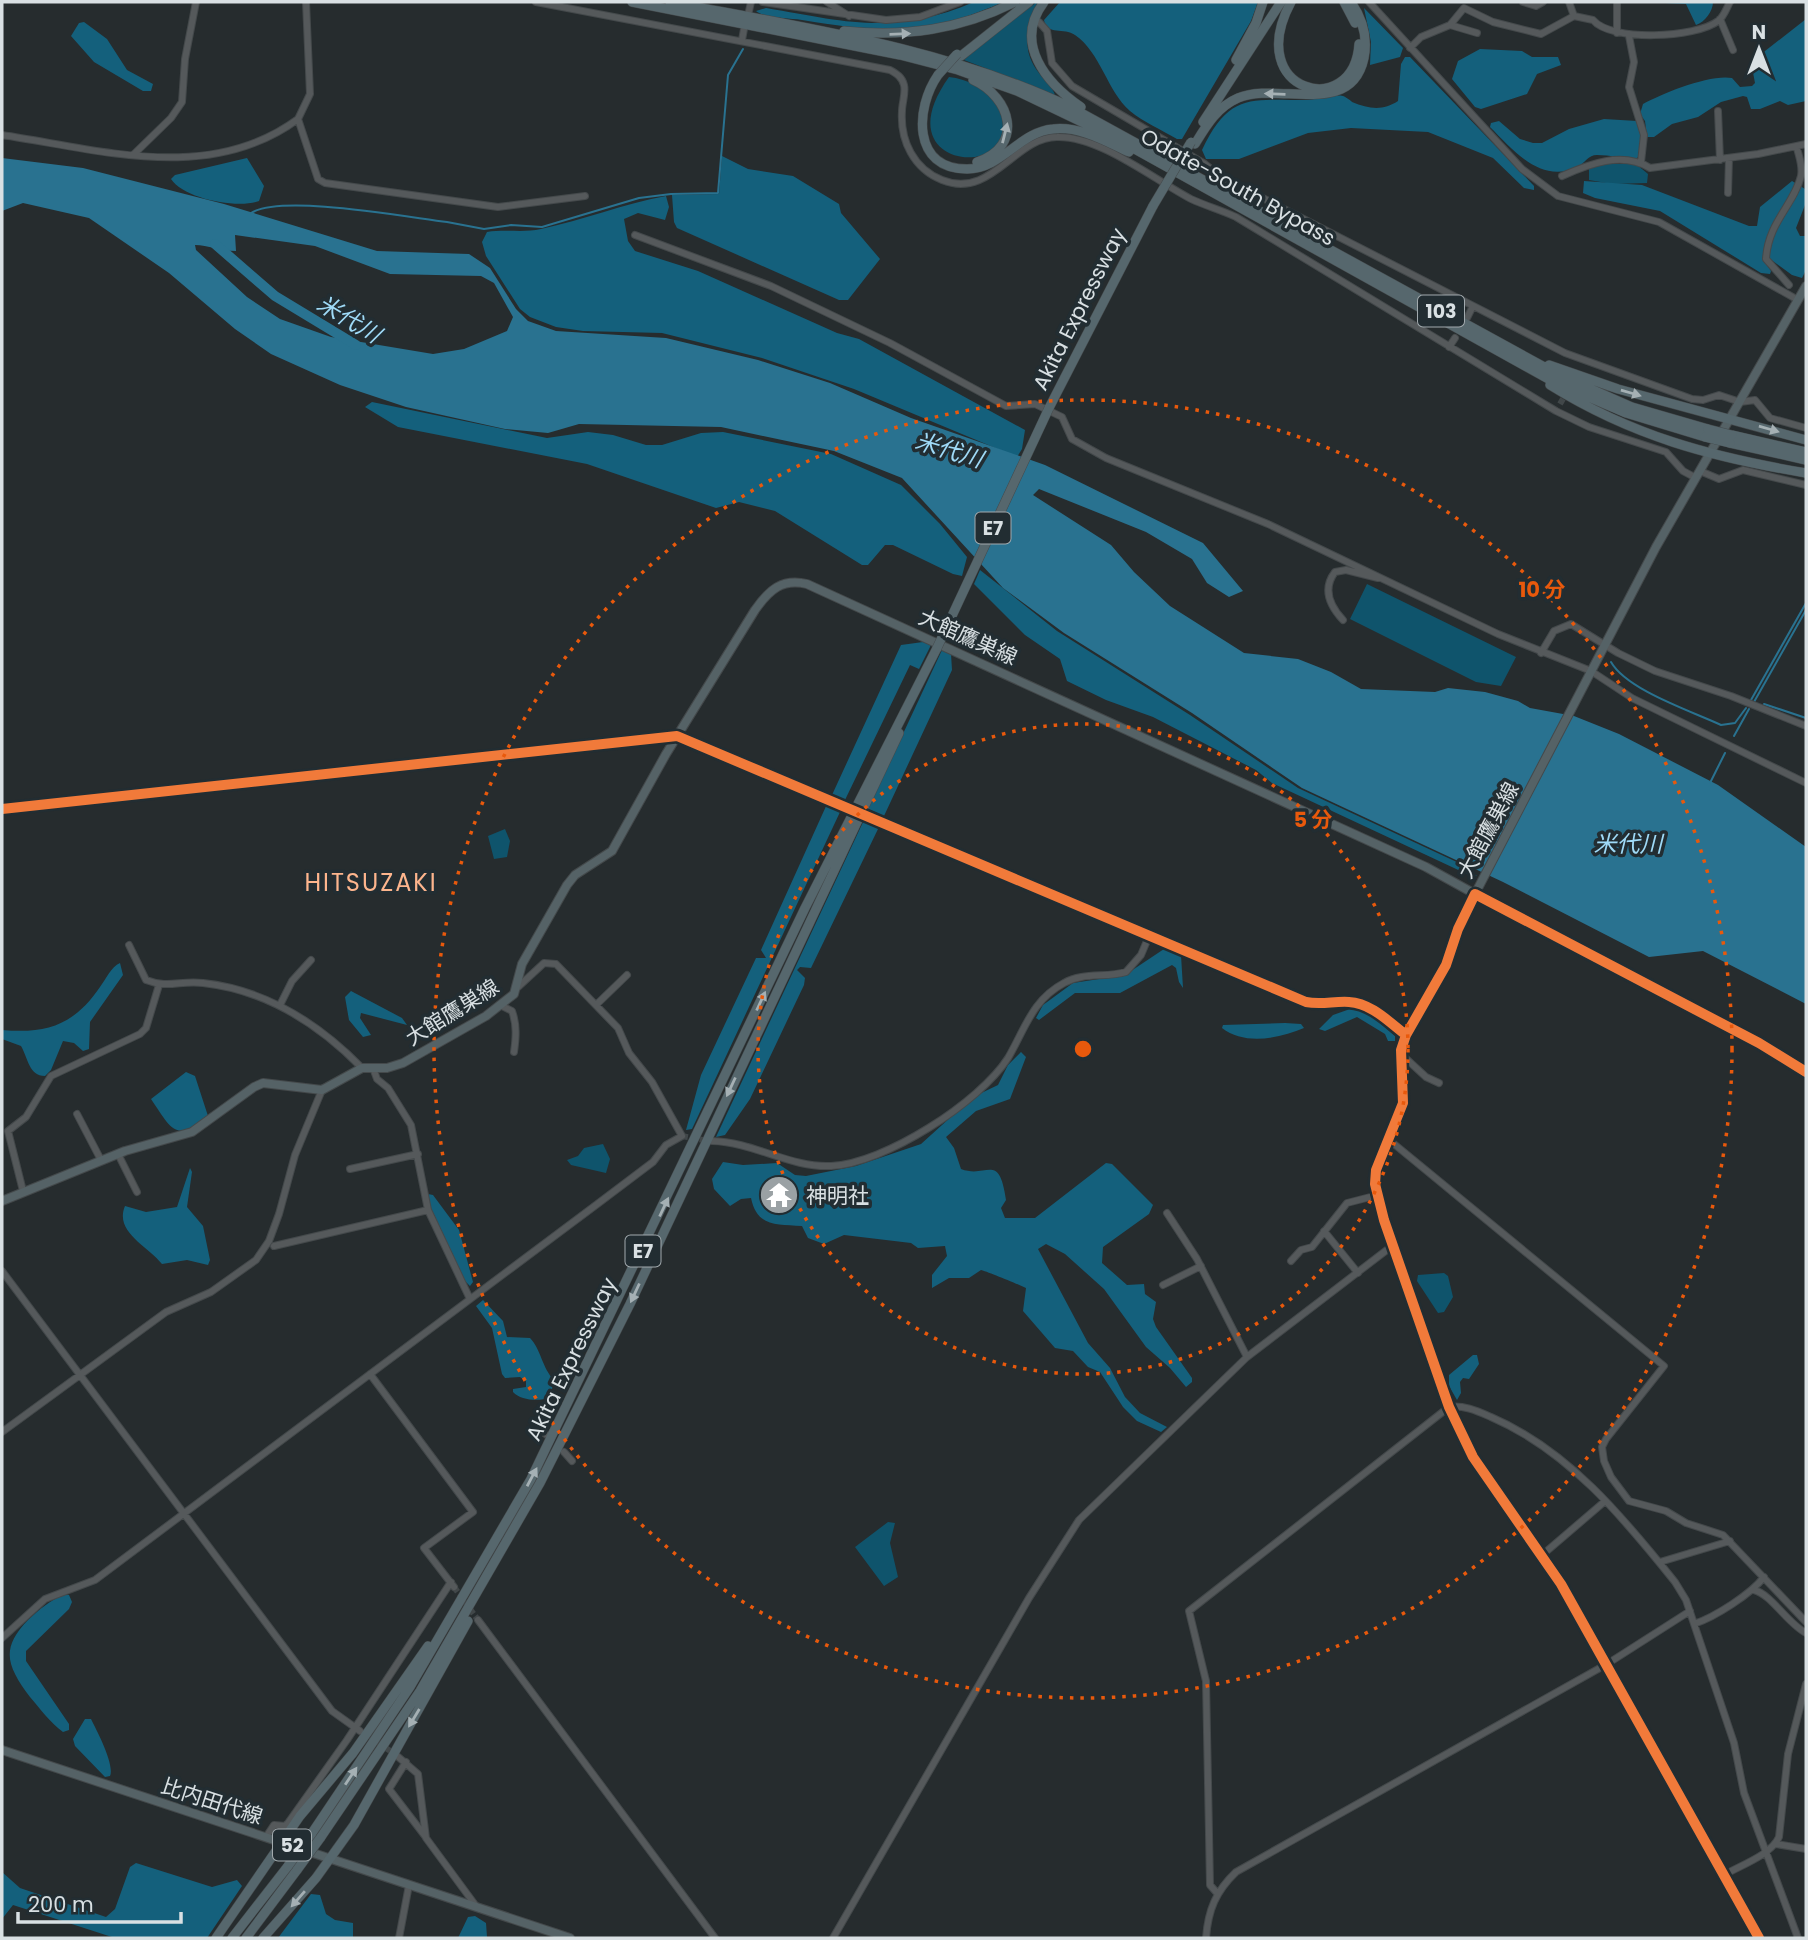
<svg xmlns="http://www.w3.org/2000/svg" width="1808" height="1940" font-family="Poppins,'Noto Sans JP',sans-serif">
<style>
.green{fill:#0f546c}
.forest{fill:#14607c}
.water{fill:#297290;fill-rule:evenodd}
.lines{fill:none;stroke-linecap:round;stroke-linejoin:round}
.stream{stroke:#297290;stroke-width:2}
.river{stroke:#297290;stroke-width:10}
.minor-tunnel{stroke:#414749;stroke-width:6;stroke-dasharray:6 3;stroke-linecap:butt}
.minor-casing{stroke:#44494b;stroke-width:8}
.major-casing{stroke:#44494b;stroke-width:10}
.highway-casing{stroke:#44494b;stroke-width:10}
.minor{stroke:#55595b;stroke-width:6}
.major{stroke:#556266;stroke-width:8}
.highway{stroke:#56676d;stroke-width:9}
.highway-bridge-casing{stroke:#44494b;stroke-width:10;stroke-linecap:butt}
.highway-bridge{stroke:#56676d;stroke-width:9}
.cycleway-casing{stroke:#222d32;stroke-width:15}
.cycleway{stroke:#f17a3a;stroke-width:10}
.oneway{fill:#a5b0b4}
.ring{fill:none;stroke:#e8590c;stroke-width:3.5;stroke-dasharray:3.5 7}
.labels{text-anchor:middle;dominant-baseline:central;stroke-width:7;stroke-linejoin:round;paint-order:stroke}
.shield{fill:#222d32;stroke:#a2aaae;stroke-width:2}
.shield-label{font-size:19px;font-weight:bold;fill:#d9e0e3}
.street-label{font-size:21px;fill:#d9e0e3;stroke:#222d32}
.poi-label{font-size:21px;fill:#d9e0e3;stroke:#222d32;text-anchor:start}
.water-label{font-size:23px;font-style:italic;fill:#9fdaf7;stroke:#222d32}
.quarter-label{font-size:24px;letter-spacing:2px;fill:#fdb58d;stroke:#222d32}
.centre{fill:#e8590c;stroke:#222d32;stroke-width:3.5}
.ring-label{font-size:21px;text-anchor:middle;font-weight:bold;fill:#e8590c;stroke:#222d32;stroke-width:7;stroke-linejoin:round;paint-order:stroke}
</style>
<rect width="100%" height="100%" fill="#262c2e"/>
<path class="green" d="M1037 2C1034 27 1018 41 1036 69 1042 78 1053 87 1055 95L964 60 997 29Z
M949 77C967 79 989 89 998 106 1035 181 878 176 949 77Z
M1602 164H1636L1648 174 1647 183 1612 184 1589 180V168Z
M1367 584 1516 657 1501 686 1476 682 1350 619Z
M505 829 510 841 507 857 494 859 488 836Z
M603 1144 610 1159 606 1173 571 1165 567 1160 578 1156 584 1148Z
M1444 1273 1448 1276 1453 1297 1444 1312 1438 1313 1417 1281 1418 1275Z
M888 1522 895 1523 890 1543 898 1577 884 1586 855 1547Z"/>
<path class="forest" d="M974 2 1001 3C926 36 881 33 802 20 788 18 766 19 756 11L766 8C848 22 894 36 974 2Z
M1060 2H1258L1251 21 1182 139H1177C1162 130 1143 122 1130 111 1107 91 1101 53 1075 35 1064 27 1047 36 1044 20Z
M1644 2H1713C1713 11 1705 22 1696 25L1686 4Z
M1364 8 1403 48 1400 57 1370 65 1371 42Z
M1806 19V101L1788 105 1780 101 1760 109H1751L1747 97 1743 96 1721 102 1698 117 1672 124 1654 137H1647L1645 121 1640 114 1643 104C1663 93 1710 74 1732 78L1740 87 1752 86 1755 83 1751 62Z
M84 22 107 39 127 70 153 84 151 91H143L94 62 71 36 79 23Z
M1480 49 1522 51 1532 57H1558L1561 65 1537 74 1527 94 1481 109 1475 107 1452 79 1458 61Z
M1405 57H1410L1534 186V190L1524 188 1493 158 1428 132 1351 128 1308 133 1239 159H1206L1202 150C1229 93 1250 100 1305 100 1316 100 1332 94 1343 96 1344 96 1352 101 1352 102 1369 109 1383 111 1398 101L1401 64Z
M1604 119 1637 121 1641 135 1639 156 1636 159C1623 158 1610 155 1597 155 1588 155 1586 162 1579 166 1542 186 1513 150 1490 127L1491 123 1499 121 1520 139 1533 143H1542L1569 129Z
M722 156 748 169 793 176 839 204 841 213 880 259 848 300H839L677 228 674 222 672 195 719 194Z
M247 158 264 186 259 201C238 209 184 199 171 179L175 175Z
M1584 181 1642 185 1749 226H1757L1760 207 1792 181 1805 189V205L1796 228 1800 236H1806V270L1802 278 1792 275 1766 256 1762 258 1771 271 1770 274 1761 273 1660 211 1595 198 1583 193Z
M666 196 669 207 665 220 638 213 624 219 628 241 635 251 698 271 837 333 859 339 1025 430 1022 449 1017 457 854 389 762 358 662 333 583 331 556 327 530 317 520 309 486 256 482 242 487 232C505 229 524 233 541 229 583 220 623 204 666 196Z
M372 402 547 438 588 432 613 435 646 445H662L701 433 723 432 831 454 901 485 940 524 967 557 962 576 953 574 893 545H885L868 565H862L775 511 739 502 716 508 587 464 398 427 365 407Z
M980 570 1057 631 1190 715 1298 788 1461 864 1477 876 1469 875 1272 783 1256 770 1153 717 1106 700 1067 681 1060 659 1025 635 974 584Z
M923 642 931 645 919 669 910 665 845 800 832 795 901 645Z
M942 650 951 654 952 670 884 816 868 809Z
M827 804 840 812 692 1129 686 1130 701 1075 756 958H766L761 950Z
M864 820 877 825 878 829 811 968 800 967 797 970 805 978 804 985 750 1099 725 1135 716 1137Z
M1164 949 1181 955 1183 988 1179 982 1176 968 1172 965 1120 993H1075L1039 1020 1036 1018 1043 1005 1073 983 1125 975Z
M120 963 123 975 90 1022 89 1049 83 1051 74 1043 63 1041 51 1070 45 1076C29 1076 28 1058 21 1046L2 1039V1030C47 1034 74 1025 100 987 106 979 111 967 120 963Z
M351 991 402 1018 407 1025 361 1013 360 1018 371 1035 363 1037 349 1020 345 997Z
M1350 1009 1367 1012 1395 1036V1041H1388L1385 1034 1357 1017 1325 1031 1319 1029 1333 1015Z
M1285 1023 1301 1024 1304 1028C1280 1038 1245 1046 1222 1028L1223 1025Z
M1021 1052 1026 1057 1010 1099 976 1111 946 1137 954 1148 961 1169C987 1179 999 1151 1006 1200L1001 1208 1005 1218H1035L1106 1163 1112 1164 1153 1205 1149 1214 1103 1247 1102 1263 1127 1285 1144 1284 1145 1294 1156 1302 1153 1319 1156 1327 1192 1378V1382L1186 1387 1170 1368 1146 1347 1104 1289 1065 1254 1046 1244 1038 1249 1088 1343 1110 1368 1125 1397 1140 1413 1167 1427 1161 1432 1137 1421 1123 1407 1100 1372 1088 1367 1073 1351 1055 1348 1023 1311 1026 1288C1020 1285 986 1271 981 1270L969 1278H949L932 1288V1275L947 1256 945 1246 918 1248 911 1243 844 1235 824 1244 808 1238 802 1226C776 1224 757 1227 751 1198L741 1199 730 1206 714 1189 712 1179 723 1162 743 1165 777 1163 795 1175 806 1176 856 1166 921 1144 973 1097 998 1085 1008 1065Z
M186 1072 195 1076 208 1116C175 1144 171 1128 151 1099Z
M190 1168 192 1172 187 1207 203 1226 210 1260 208 1265 187 1260 162 1264C148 1246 114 1232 125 1206L146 1212 177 1207Z
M428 1194 433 1195 459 1230 473 1282 470 1286 465 1281 425 1196Z
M483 1300 503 1321 507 1337 530 1338C541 1349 542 1368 554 1380L550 1398C539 1401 521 1401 513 1392V1389L526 1387V1381L520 1377 505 1378 502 1374 492 1328 476 1306Z
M1473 1355H1477L1479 1364 1469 1379 1463 1378 1460 1382 1461 1393 1457 1400 1449 1386V1375Z
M63 1595H69L72 1602 69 1609 26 1651V1661L69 1724V1730L63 1732C50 1722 41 1710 30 1697 7 1666 0 1649 28 1620 40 1609 49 1601 63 1595Z
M85 1719H91C97 1731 115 1765 110 1776L105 1777 75 1746 73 1739Z
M136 1863 212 1887 237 1880 242 1886 207 1938H115L13 1905 2 1919V1872L20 1888 106 1917 115 1909 130 1867Z
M311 1894 320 1895 326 1914 335 1920 353 1923V1938H278Z
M475 1916 486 1923 487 1937 458 1938 468 1917Z"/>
<path class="water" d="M2 158 83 168 224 204 377 251 469 254 490 268 516 309 528 321 556 331 666 338 758 360 830 383 911 418 1045 465 1203 543 1243 591 1229 597 1207 583 1192 559 1146 532 1039 489 1033 495 1111 545 1134 572 1170 606 1244 653 1298 659 1331 672 1361 689 1435 692 1448 688 1485 692 1518 701 1530 708 1574 716 1619 734 1718 785 1806 847V1004L1703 951 1649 957 1503 882 1302 788 1192 713 1064 633 1003 588 902 478 834 451 721 427 579 424 548 433 505 429 406 407 340 385 271 354 235 329 169 273 89 218 23 203 2 211ZM235 235 315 246 390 274 481 276 494 283 513 317 507 331 464 349 433 354 331 337 280 319 247 297 196 250 195 245C208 245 220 251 236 251Z"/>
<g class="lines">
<path class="stream" d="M251 213C282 194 406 217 447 222L484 229 511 225 542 227 639 198 671 194 718 193 728 75 743 49
M1611 662C1627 690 1691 711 1721 725L1735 723 1746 708
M1751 700 1806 603
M1754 702 1806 610
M1764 704 1806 718
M1734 736 1749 709
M1710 783 1725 753"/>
<path class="river" d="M215 244 275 296 356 345"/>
<path class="minor-tunnel" d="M1560 404 1567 392
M840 803 857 811
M682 1136 708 1141
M454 1587 478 1620
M363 1732 396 1755"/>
<g class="minor-casing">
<path id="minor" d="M536 2 890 70C897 74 902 77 904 85 906 93 902 103 902 111 900 141 914 169 942 180 991 200 1015 137 1057 137 1100 136 1153 179 1191 199 1206 206 1221 210 1236 217L1556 411 1589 427 1666 452 1683 471 1696 478
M763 2 886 20 920 17 960 2
M827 2 849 16
M1369 2 1522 169 1558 196 1659 222 1798 300
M1523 2 1536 6 1543 2
M1569 2 1574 16 1593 20C1611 42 1696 38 1718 21 1724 17 1727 7 1730 2
M1617 4V33
M749 11 751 2
M1720 19 1733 50
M1039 22 1047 31 1052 63 1072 86 1205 164 1220 176 1565 353 1692 399 1703 400 1719 395 1740 402 1755 400 1770 418 1806 428
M1450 25 1477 33
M1629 36 1634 62 1629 87 1644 135 1641 162
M742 40 744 29
M1410 48 1421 37 1450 25 1464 8 1493 22 1541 34 1574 16
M1718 111 1720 160
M298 119 310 94 306 2
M2 135C102 150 210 184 298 119L318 179 325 183 498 207 585 196
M133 155 171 118 182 102 185 59 196 2
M1562 176C1589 164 1622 151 1650 168L1758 154 1806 144
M1728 193 1729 158
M635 235 771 286 890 343 1006 406 1035 404 1062 417 1072 439 1106 458 1268 524 1498 634 1591 671 1632 698 1806 783
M1789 285 1766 259C1768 222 1794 205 1801 176 1803 166 1799 157 1797 148
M1467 318 1472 308
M1449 347 1455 338
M1700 471 1719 479 1743 470 1806 485
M1343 620C1330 606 1322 589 1335 572L1346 570 1378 578
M1541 653 1554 631 1571 624 1618 653 1655 671 1731 696 1806 726
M2 809 677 736 840 803
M870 817 1306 1002C1321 1005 1334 1001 1349 1002 1371 1003 1389 1022 1406 1035
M129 945 146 980C169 989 180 980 203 983 267 990 318 1023 362 1068
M280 1005 292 981 311 960
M596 1005 627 975
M502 1006 512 1011C517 1025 516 1038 514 1052
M1401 1054 1426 1077 1439 1083
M373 1068 377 1079 388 1088 411 1125 428 1210 470 1299
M77 1114 101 1160
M1388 1139 1664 1366 1606 1439 1602 1447 1604 1461 1611 1477 1629 1501 1666 1511 1686 1523 1723 1535 1806 1622
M712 1141C754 1142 790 1168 831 1166 884 1164 980 1102 1008 1058 1025 1029 1032 1000 1064 983 1083 972 1105 978 1126 972L1141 955 1149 936
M118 1154 137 1192
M350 1169 418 1154
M23 1191 8 1131 26 1117 51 1076 140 1034 146 1028 159 985
M1167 1213 1197 1259 1247 1357
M1324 1231 1358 1273
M274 1246 428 1210
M1291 1261 1301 1250 1312 1247 1347 1203 1378 1195
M2 1271 332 1711 360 1731
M1163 1285 1201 1266
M370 1374 473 1512 424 1548 454 1587
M538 1428 547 1435
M2 1432 166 1312 211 1292 256 1260 269 1241 279 1214 295 1155 322 1090
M564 1452 572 1461
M1541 1556 1604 1502
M1660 1562 1730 1541
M1754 1590C1771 1594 1788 1624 1806 1633
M478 1620 715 1938
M1694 1624C1715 1617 1751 1594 1764 1577
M2 1638 45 1599 95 1580 596 1205 653 1162 666 1145 682 1136 652 1082 629 1053 618 1028 556 964 544 963 518 987
M396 1755 418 1774 426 1838 476 1906
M406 1762 389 1789 425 1836
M266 1837 274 1825 285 1826 288 1823 347 1740 451 1582
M1776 1844 1806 1849
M1724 1875C1741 1865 1771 1855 1779 1837L1788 1754 1806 1684
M1217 1893 1210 1885 1206 1681 1189 1611 1449 1407C1464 1405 1477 1411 1491 1417 1568 1450 1623 1517 1675 1582L1686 1600 1734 1743 1744 1793 1798 1938
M399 1938 409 1885
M833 1938 1029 1598 1079 1520 1247 1357 1392 1246
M1206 1938C1208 1910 1216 1891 1236 1872L1607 1664 1690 1611
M1759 1938 1561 1584 1473 1457 1449 1407 1384 1220 1375 1184 1376 1170 1403 1103 1401 1050 1406 1035 1446 965 1458 929 1475 894 1759 1043 1806 1072"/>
</g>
<g class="major-casing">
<path id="major" d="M2 1201 125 1151 192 1132 254 1087 263 1083 322 1090 362 1068H387L403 1063 486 1016 514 994 522 964 567 885 575 875 612 851 666 754 755 610C769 590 782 578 807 584L1426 867 1475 894 1656 547 1806 286
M2 1750 570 1938"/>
</g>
<g class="highway-casing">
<path id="highway" d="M632 2 900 55 958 70 1017 91 1113 137 1552 381 1626 413 1705 437
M670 2C807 28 946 48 1072 108L1557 374 1632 407 1708 429
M1044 2C1013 43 1046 83 1081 107
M1291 2C1242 93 1354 121 1359 44
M1344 2 1355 23
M844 31C906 37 959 30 1015 2
M961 56 1029 2
M1236 60 1256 23 1263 2
M938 75C915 108 912 169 967 169 1002 169 1019 132 1053 129 1080 126 1105 141 1129 152
M973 80C1011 97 1025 146 977 162
M1203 122 1281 2
M1195 144C1206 126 1217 107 1238 98 1277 81 1351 119 1364 58 1368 38 1362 18 1351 2
M1549 365 1618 389 1806 440
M1550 385C1632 436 1711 457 1806 473
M1049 408 1153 206
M1732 435 1806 452
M1730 443 1806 460
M312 1833 410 1687 531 1479 805 908 937 648
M321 1837 420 1691 540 1483 630 1304 899 733
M216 1938 300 1816 353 1753 428 1646
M232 1938 288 1866
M246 1938 297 1870
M263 1938 316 1878 354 1825 468 1621"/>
</g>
<use href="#minor" class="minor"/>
<use href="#major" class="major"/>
<use href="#highway" class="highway"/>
<g class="highway-bridge-casing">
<path id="highway-bridge" d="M938 75 957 54
M1153 206 1191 142
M1708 429 1732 435
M1705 437 1730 443
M937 648 1049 408
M288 1866 312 1833
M297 1870 321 1837"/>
</g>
<use href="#highway-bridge" class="highway-bridge"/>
<g class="cycleway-casing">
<path id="cycleway" d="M2 809 677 736 1306 1002C1321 1005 1334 1001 1349 1002 1371 1003 1389 1022 1406 1035
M1759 1938 1561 1584 1473 1457 1449 1407 1384 1220 1375 1184 1376 1170 1403 1103 1401 1050 1406 1035 1446 965 1458 929 1475 894 1759 1043 1806 1072"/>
</g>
<use href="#cycleway" class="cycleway"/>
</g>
<defs><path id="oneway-solid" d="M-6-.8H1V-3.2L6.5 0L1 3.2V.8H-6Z" transform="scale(1.75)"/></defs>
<g class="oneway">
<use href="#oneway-solid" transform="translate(900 34) rotate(-2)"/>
<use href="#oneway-solid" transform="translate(1275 94) rotate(-178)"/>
<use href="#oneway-solid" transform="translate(1005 133) rotate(-76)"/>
<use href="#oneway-solid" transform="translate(1631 393) rotate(16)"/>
<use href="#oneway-solid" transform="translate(1769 429) rotate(16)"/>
<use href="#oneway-solid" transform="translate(761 1001) rotate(-65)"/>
<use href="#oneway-solid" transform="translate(731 1087) rotate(115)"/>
<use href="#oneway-solid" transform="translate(664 1207) rotate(-65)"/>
<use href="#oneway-solid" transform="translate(635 1293) rotate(115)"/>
<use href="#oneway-solid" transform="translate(532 1477) rotate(-62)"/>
<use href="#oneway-solid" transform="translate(414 1718) rotate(121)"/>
<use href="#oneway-solid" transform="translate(351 1776) rotate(-56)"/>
<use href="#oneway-solid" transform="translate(298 1899) rotate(131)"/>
</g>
<g class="ring">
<circle cx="1083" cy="1049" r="325"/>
<circle cx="1083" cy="1049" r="649"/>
</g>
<defs>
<g id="temple-disc" transform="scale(2.0125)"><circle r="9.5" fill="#9aa1a4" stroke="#222d32"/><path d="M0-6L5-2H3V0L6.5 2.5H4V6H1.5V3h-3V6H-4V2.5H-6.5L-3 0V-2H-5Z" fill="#fff"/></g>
</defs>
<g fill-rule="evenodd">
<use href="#temple-disc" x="779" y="1195"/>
</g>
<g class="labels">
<g class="shield">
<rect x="1418" y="295.5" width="46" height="31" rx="5"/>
<rect x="975.5" y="512.5" width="35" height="31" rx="5"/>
<rect x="625.5" y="1235.5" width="35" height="31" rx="5"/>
<rect x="273" y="1829.5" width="38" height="31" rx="5"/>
</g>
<g class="shield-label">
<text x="1441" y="311">103</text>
<text x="993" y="528">E7</text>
<text x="643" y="1251">E7</text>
<text x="292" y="1845">52</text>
</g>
<g class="street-label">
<text transform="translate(1238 187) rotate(29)">Odate-South Bypass</text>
<text transform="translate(1079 309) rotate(-63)">Akita Expressway</text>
<text transform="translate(968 637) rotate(24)">大館鷹巣線</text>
<text transform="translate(1488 830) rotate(-62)">大館鷹巣線</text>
<text transform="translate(452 1012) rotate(-32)">大館鷹巣線</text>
<text transform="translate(571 1359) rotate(-64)">Akita Expressway</text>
<text transform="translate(212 1801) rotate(18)">比内田代線</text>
</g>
<g class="poi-label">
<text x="806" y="1195">神明社</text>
</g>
<g class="water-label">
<text transform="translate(349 319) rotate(31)">米代川</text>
<text transform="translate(949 450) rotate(17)">米代川</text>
<text x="1628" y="844">米代川</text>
</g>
<g class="quarter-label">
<text x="371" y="882">HITSUZAKI</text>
</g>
</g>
<circle cx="1083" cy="1049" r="10" class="centre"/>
<g class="ring-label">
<text x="1542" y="597">10 分</text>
<text x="1313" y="827">5 分</text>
</g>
<rect width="1808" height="1940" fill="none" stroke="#d9e0e3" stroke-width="7"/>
<g transform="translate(1759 49)" stroke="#222d32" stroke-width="5" paint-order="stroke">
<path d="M0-5L12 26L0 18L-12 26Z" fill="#d9e0e3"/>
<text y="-10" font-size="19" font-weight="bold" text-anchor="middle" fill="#d9e0e3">N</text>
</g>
<path d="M18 1912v10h163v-10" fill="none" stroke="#d9e0e3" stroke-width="3.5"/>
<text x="28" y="1912" font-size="21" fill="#d9e0e3" stroke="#222d32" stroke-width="5" paint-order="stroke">200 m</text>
</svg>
